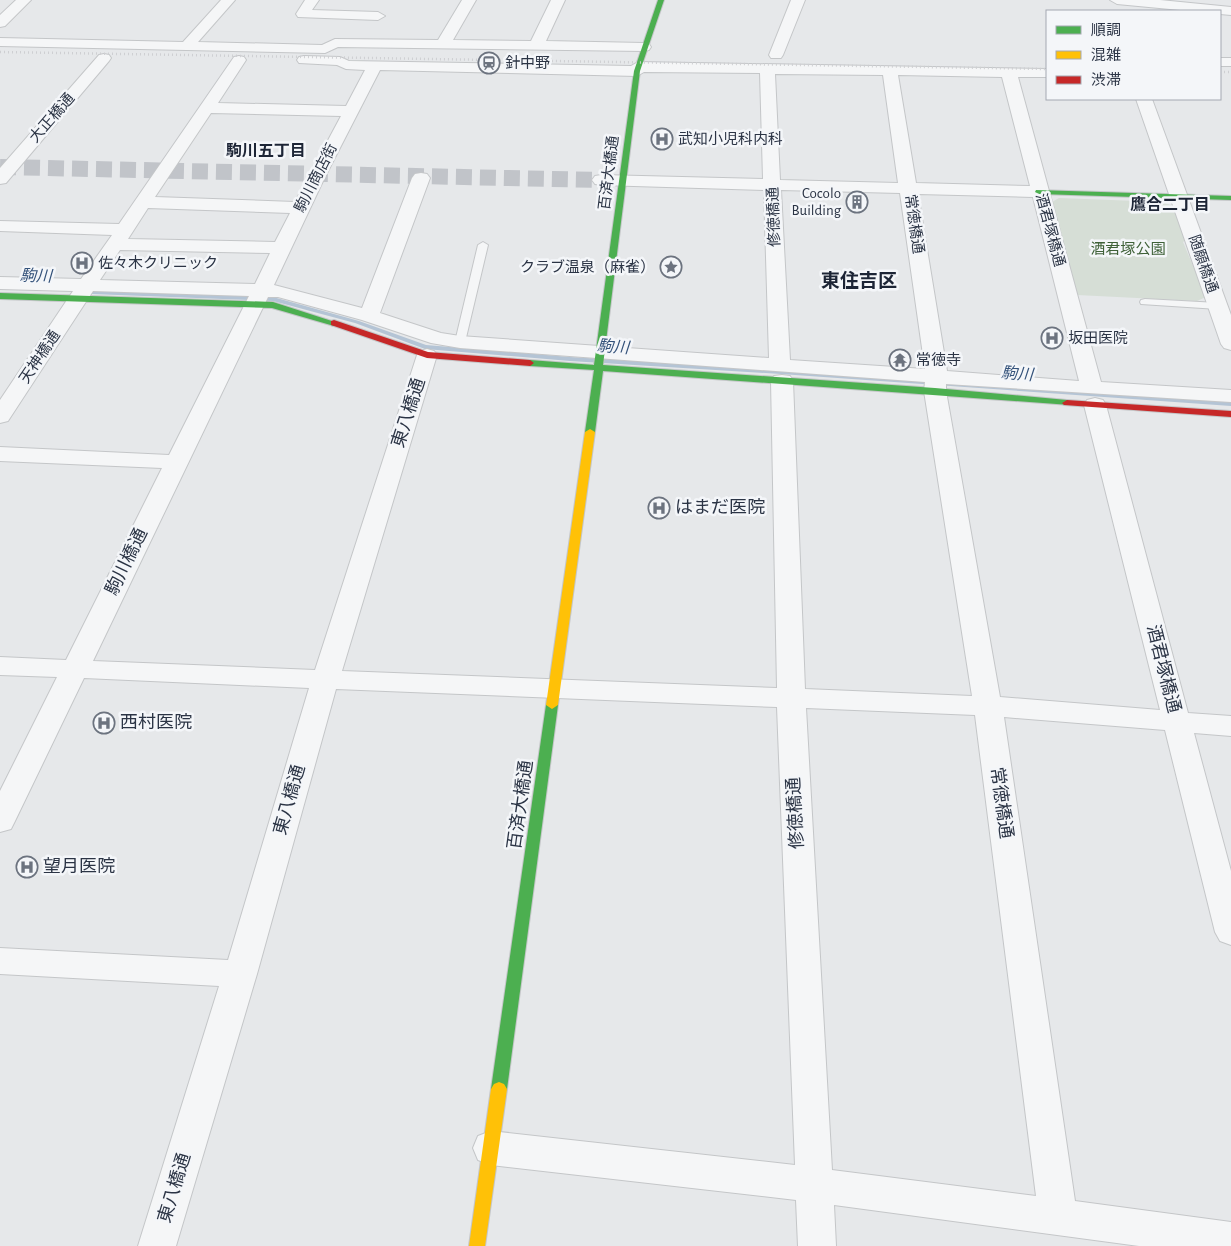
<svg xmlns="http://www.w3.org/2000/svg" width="1231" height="1246" font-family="'Alegreya Sans','Noto Sans JP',sans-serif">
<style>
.green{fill:#d6ded6}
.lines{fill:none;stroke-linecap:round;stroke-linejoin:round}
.stream{fill:#b4c4d5;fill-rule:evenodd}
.street-tunnel{stroke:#c1c4c9;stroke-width:16;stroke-dasharray:16 8;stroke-linecap:butt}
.lane-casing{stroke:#c4c6c8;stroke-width:2}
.street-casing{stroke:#c4c6c8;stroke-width:2}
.fast-casing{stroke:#c4c6c8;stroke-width:2}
.slow-casing{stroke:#c4c6c8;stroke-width:2}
.jam-casing{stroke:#c4c6c8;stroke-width:2}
.lane{fill:#f5f6f7;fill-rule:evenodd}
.street{fill:#f5f6f7;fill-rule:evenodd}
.fast{fill:#4caf50;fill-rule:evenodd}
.slow{fill:#ffc107;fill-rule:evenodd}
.jam{fill:#c62828;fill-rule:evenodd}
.rail{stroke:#cecfd2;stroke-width:2.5;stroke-dasharray:1 3;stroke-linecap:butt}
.labels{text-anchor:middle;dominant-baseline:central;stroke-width:5;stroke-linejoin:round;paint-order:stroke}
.far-poi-label{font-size:15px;fill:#2b3445;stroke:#f4f6f9;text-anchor:start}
.far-street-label{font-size:15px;fill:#2b3445;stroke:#f4f6f9}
.far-park-label{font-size:15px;fill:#3f6138;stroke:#f4f6f9}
.far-neighbourhood-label{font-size:16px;font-weight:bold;fill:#1d2536;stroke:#f4f6f9}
.far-water-label{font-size:16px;font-style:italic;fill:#34527a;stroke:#f4f6f9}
.street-label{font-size:18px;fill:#2b3445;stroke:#f4f6f9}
.poi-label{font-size:18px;fill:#2b3445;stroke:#f4f6f9;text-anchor:start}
.far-district-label{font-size:19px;font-weight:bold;fill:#1d2536;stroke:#f4f6f9}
</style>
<rect width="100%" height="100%" fill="#e6e8ea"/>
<path class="green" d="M1059 198 1163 202 1175 207 1186 240 1183 242 1206 297 1197 301 1077 295 1052 202Z"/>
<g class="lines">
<path class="stream" d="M93 291 273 297 359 321 426 345 570 357 781 370 1231 402V406L781 374 570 361 425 349 355 323 273 301 91 294 90 293Z"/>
<path class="street-tunnel" d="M0 167 601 180"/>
<g class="lane-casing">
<path id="lane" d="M483 242 488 245 465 342 460 345 455 342 478 245Z
M1145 299 1218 303 1223 306 1218 309 1141 304 1140 302 1141 300Z"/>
</g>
<g class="street-casing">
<path id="street" d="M16 0H31L5 26 0 27V15Z
M221 0H235L198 42 322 45 335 39 438 40 462 0H476L453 40 531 41 551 0H565L546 41 644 43 649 44 651 47 649 50 644 51 338 47 325 53 0 46V38L183 42Z
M305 0H319L312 10 378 12 385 16 378 20 298 17 296 14Z
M791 0H805L783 55 781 58H771L769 55Z
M1110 0H1160L1231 7V15L1220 14V11H1191L1117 4Z
M104 54 109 55 111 58 109 61 6 183 0 184V168L99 55Z
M239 56 244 57 246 60 218 103 346 106 365 70 346 69 337 65 299 63 297 60 299 57 304 56 340 57 349 61 631 66 638 62 1047 69V77H1018L1101 382 1231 390V402L946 384V391L1000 697 1160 710 1084 405 1087 400 1095 398 1103 400 1106 405 1188 713 1231 716V736L1194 733 1231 871V945L1220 941 1215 932 1165 730 1004 717 1075 1201 1231 1222V1246H1139L834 1205 836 1246H798L796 1200 491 1165 478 1160 473 1148 478 1136 491 1131 795 1165 777 707 336 689 257 974 176 1246H138L219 986 0 974V948L228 960 309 688 84 678 15 821 11 829 0 832V791L57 677 0 675V657L66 660 162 468 0 461V447L169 455 249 296 93 291 8 421 0 423V400L73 291 0 289V277L81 279 112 235 0 231V221L119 224 234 57ZM380 70 637 76 644 72 760 73 763 179 601 175 595 176 592 180 595 184 601 185 764 190 769 358 460 336 441 333 380 313 430 178 427 174 421 173 415 174 412 178 362 308 274 285 324 179ZM775 74 883 75 898 183 780 180ZM898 75 1002 77 1030 186 916 183ZM211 113 341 116 295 202 155 197ZM781 190 900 193 925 369 790 360ZM918 194 1033 197 1079 381 947 371ZM148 208 290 213 275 242 128 239ZM120 250 270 253 255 284 100 280ZM268 297H278L362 320 431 343 460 348 925 382 924 391 972 696 805 689 793 381 790 376 782 375 774 376 771 381 777 688 342 671 437 355 434 351 427 349 420 351 417 355 315 670 93 661ZM806 708 975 715 1036 1196 832 1170Z
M1220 58H1231V66H1220Z
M1136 99H1152L1231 315V350L1224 348 1221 344Z"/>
</g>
<g class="fast-casing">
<path id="fast" d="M658 0H664L640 71 603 365 935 388 1067 400 1072 403 1070 405 603 371 595 432 593 434H587L585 432 594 370 530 366 526 363 530 360 594 365 634 71Z
M1036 190 1231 196V200L1039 194 1035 192Z
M0 293 273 302 338 323 334 326 272 308 0 299Z
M552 701 558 705 507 1089 504 1094 499 1096 494 1094 491 1089 546 705Z"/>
</g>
<g class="slow-casing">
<path id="slow" d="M590 429 595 432 558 705 552 709 546 705 585 432Z
M499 1082 504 1084 507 1089 485 1246H469L491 1089 494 1084Z"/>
</g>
<g class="jam-casing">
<path id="jam" d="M334 320 428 352 530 360 534 363 530 366 427 358 331 325V321Z
M1067 400 1231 411V417L1064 405 1062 403Z"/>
</g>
<use href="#lane" class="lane"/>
<use href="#street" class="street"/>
<use href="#fast" class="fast"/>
<use href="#slow" class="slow"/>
<use href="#jam" class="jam"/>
<path class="rail" d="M0 52 1047 69
M1220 72H1231"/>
</g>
<defs>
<g id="station-ring" transform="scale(1.125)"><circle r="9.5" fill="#f4f6f9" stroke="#6c737f" stroke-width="1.5"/><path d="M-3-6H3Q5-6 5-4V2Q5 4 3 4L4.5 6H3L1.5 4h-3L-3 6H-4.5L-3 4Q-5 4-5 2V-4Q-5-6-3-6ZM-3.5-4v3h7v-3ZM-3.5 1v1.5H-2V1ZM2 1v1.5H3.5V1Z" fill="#6c737f"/></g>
<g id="hospital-ring" transform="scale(1.125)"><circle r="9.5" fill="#f4f6f9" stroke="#6c737f" stroke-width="1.5"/><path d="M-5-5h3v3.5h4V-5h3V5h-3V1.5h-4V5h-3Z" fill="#6c737f"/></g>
<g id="building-ring" transform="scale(1.125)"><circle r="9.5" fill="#f4f6f9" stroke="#6c737f" stroke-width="1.5"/><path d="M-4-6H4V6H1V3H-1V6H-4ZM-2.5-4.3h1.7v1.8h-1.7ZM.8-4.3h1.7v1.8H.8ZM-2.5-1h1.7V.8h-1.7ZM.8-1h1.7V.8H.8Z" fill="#6c737f"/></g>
<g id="sight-ring" transform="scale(1.125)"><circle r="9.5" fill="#f4f6f9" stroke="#6c737f" stroke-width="1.5"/><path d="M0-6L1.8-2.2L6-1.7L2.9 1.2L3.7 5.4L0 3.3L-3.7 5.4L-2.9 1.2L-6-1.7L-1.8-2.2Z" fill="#6c737f"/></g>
<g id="temple-ring" transform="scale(1.125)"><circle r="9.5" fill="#f4f6f9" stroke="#6c737f" stroke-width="1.5"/><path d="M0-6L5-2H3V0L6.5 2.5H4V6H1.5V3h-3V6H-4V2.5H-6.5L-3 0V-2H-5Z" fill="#6c737f"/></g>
</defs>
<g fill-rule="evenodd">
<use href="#station-ring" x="489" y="63"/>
<use href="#hospital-ring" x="662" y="139"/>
<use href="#building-ring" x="857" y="202"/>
<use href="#hospital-ring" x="82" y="263"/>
<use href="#sight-ring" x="671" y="267"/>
<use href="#hospital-ring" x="1052" y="338"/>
<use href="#temple-ring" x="900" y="360"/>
<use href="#hospital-ring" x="659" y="508"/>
<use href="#hospital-ring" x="104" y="723"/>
<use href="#hospital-ring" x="27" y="867"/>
</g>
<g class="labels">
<g class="far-poi-label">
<text x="505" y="63">針中野</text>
<text x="678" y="139">武知小児科内科</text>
<text x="841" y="193" text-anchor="end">Cocolo<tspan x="841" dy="17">Building</tspan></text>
<text x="98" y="263">佐々木クリニック</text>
<text x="655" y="267" text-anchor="end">クラブ温泉（麻雀）</text>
<text x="1068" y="338">坂田医院</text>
<text x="916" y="360">常徳寺</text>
</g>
<g class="far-street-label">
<text transform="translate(52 118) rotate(-49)">大正橋通</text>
<text transform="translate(609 173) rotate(-83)">百済大橋通</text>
<text transform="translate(316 178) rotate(-63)">駒川商店街</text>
<text transform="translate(774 217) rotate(-92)">修徳橋通</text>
<text transform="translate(914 224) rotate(82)">常徳橋通</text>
<text transform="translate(1050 230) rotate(75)">酒君塚橋通</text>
<text transform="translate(1203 264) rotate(71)">随願橋通</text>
<text transform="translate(40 357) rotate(-56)">天神橋通</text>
</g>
<g class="far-park-label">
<text x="1128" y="249">酒君塚公園</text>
</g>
<g class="far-neighbourhood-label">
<text x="266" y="151">駒川五丁目</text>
<text x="1170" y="205">鷹合二丁目</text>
</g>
<g class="far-water-label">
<text transform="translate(36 276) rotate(2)">駒川</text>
<text transform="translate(613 347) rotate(4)">駒川</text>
<text transform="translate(1017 374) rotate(4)">駒川</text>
</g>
<g class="street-label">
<text transform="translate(409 413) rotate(-72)">東八橋通</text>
<text transform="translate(127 562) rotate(-64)">駒川橋通</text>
<text transform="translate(1163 669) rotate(76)">酒君塚橋通</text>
<text transform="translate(290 800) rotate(-74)">東八橋通</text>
<text transform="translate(1001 803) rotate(82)">常徳橋通</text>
<text transform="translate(521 805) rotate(-82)">百済大橋通</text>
<text transform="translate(796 813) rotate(-93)">修徳橋通</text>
<text transform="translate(175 1188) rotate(-73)">東八橋通</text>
</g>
<g class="poi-label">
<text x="675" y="508">はまだ医院</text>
<text x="120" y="723">西村医院</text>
<text x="43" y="867">望月医院</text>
</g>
<g class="far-district-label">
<text x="859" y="281">東住吉区</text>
</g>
</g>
<rect x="1046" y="10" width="175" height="90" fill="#f4f6f9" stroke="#a4a8b1"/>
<rect x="1056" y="26" width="25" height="8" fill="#4caf50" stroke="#a4a8b1"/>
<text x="1091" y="35" font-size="15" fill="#2b3445">順調</text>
<rect x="1056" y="51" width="25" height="8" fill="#ffc107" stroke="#a4a8b1"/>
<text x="1091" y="60" font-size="15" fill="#2b3445">混雑</text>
<rect x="1056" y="76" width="25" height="8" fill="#c62828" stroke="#a4a8b1"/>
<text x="1091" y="85" font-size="15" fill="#2b3445">渋滞</text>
</svg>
